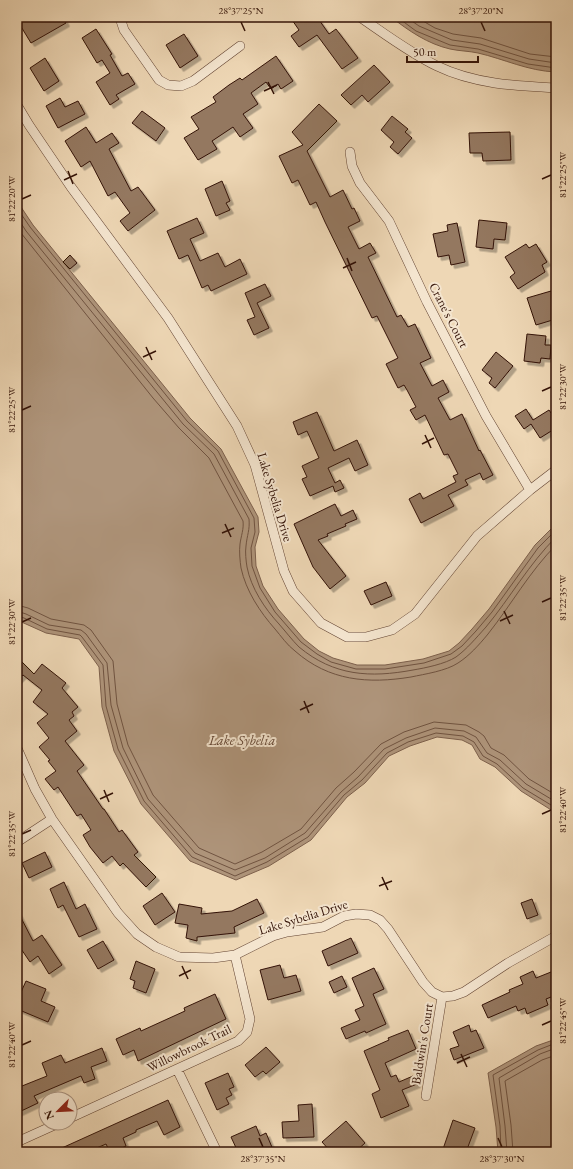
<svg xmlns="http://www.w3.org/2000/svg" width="573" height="1169" font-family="'EB Garamond',serif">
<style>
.water{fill:#ae947a;stroke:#7d604c}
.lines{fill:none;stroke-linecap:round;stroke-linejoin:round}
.shore{stroke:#705340;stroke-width:1}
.building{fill:#947861;stroke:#331206;filter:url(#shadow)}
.minor-casing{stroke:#624332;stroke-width:10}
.minor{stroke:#f4e5cf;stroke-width:9}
.ticks{fill:none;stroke:#331206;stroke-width:1.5}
.labels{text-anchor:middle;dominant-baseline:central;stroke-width:4;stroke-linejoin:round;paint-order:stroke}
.street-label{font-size:13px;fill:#331206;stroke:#f4e5cf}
.water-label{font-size:14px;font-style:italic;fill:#644634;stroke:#f4e5cf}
.neatline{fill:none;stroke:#331206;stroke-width:1.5}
.ticks-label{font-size:10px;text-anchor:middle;fill:#331206}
</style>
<defs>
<filter id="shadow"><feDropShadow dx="3.5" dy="3.5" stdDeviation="0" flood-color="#0004"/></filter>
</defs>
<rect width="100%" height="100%" fill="#eed7b5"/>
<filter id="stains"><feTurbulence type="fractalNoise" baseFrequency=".005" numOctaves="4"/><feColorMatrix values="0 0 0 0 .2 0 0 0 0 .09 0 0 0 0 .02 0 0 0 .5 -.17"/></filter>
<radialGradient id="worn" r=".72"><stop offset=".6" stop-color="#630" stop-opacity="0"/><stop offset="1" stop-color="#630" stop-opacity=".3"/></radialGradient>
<path class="water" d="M391 17H556V72C528 71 504 59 478 53 469 51 459 51 450 49 428 44 409 31 391 17Z
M17 201 33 225 190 418 221 449 258 517 259 532 255 547 256 566 263 586 278 609 304 639 319 651 333 658 357 665H385L423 659 449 651 459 643 472 629 489 609 535 545 556 524V813L521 791 495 767 480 759 472 745 462 740 437 737 410 746 389 756 365 783 347 797 311 840 269 866 236 880 190 861 141 804 114 751 102 707 99 667 79 639 46 633 17 620Z
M556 1039V1152H498L496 1127 488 1073 536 1046Z"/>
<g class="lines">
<path class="shore" d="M397 17 416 31 450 45 478 49 528 64 556 68
M406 17 419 26 452 40 480 44 529 59 556 63
M416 17 435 28 453 34 481 38 530 54 556 57
M17 208 30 227 187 421 218 451 254 518 255 532 251 548 252 566 260 588 275 612 301 642 317 654 331 662 356 669H385L424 663 451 654 462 646 476 631 492 612 538 548 556 530
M17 217 26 231 183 424 214 454 249 519C250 530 247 535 246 546 245 552 246 561 247 567 251 588 265 609 279 624 286 632 292 640 299 647 334 676 370 678 413 670 425 668 445 664 456 657 467 649 476 638 486 627 510 598 529 564 556 537
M17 228 153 398 179 428 209 458 243 521C244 529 241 536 240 544 239 551 240 561 241 568 246 591 260 612 275 629 281 636 287 645 295 651 329 681 368 684 411 677 425 674 446 671 458 663 469 656 479 645 488 634 511 605 530 571 556 545
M17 605 28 608 51 619 84 625 91 630 113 661 117 704 128 745 153 795 199 848 235 864 262 852 301 829 336 788 354 772 381 744 404 732 434 722 466 725 479 732 484 736 491 748 504 755 529 779 556 795
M17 611 26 614 49 625 81 630 86 634 107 663 111 705 123 748 148 799 195 853 235 870 265 858 305 833 341 792 358 777 384 749 406 738 435 728 464 731 476 737 487 753 500 760 526 784 556 802
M17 616 24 618 47 629 80 635 82 637 103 665 106 706 118 749 144 801 192 857 235 876 267 862 308 837 344 795 362 780 387 753 408 742 436 733 463 736 474 742 483 756 497 764 523 788 556 808
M501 1152 500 1126 493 1075 538 1050 556 1043
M507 1152 505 1126 499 1078 540 1054 556 1048
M513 1152 511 1125 505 1081 542 1060 556 1055"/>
</g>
<path class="building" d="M17 17H63L66 23 31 43 17 20Z
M290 17H317L329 34 336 29 358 58 342 69 317 35 299 47 291 36 299 30Z
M96 29 112 54 110 55 122 76 128 73 135 84 116 95 119 99 110 105 96 82 110 73 102 60 97 63 82 38Z
M184 34 198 56 180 68 166 45Z
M276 56 293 81 281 89 278 84 271 89 266 82 251 93 258 104 243 114 253 128 240 137 233 127 212 141 217 149 198 160 184 138 199 129 191 117 216 102 213 97 229 85 240 78 242 80Z
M45 58 59 81 44 91 30 68Z
M374 65 390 82 368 102 362 95 351 105 341 95Z
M60 98 65 107 78 101 85 114 58 128 46 106Z
M319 104 337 121 307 151 330 197 343 190 352 209 354 208 360 221 348 227 359 249 370 243 376 253 368 257 397 317 401 315 408 327 415 324 431 358 420 363 432 386 443 380 449 392 438 398 450 420 462 414 479 451 480 450 493 475 483 480 480 473 465 480 468 485 448 495 454 506 421 523 409 499 420 493 423 499 456 482 453 476 458 474 448 454 444 455 425 415 416 420 410 410 416 407 407 390 404 385 398 388 386 364 398 358 377 316 372 318 325 222 316 202 310 205 298 180 292 183 279 156 303 145 292 132Z
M142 111 165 128 156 141 132 123Z
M392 116 408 129 405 132 412 138 398 154 390 147 394 142 381 130Z
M86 127 96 143 112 133 119 143 109 149 131 191 138 187 155 210 128 231 120 221 130 213 115 192 108 196 90 161 81 167 65 141Z
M510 132 511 160 483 161 482 153H470L469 133Z
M222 181 230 201 226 203 230 210 216 216 205 189Z
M197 218 204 233 190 239 200 261 218 253 225 267 240 259 247 274 211 291 208 285 202 288 188 255 179 259 167 231Z
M479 220 507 223 505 240 494 239 493 249 476 247Z
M457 223 465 262 451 265 449 255 438 257 433 234 448 231 447 225Z
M526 244 529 248 536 244 547 262 542 265 545 272 518 289 510 277 515 273 505 257Z
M70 255 77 263 70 269 63 262Z
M265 284 271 296 257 303 269 328 254 335 247 320 255 317 245 293Z
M551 291 556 306V319L536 325 527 298Z
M527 334 546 336 545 345H551L550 359 541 358 540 363 524 361Z
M496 352 513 366 495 388 489 383 492 378 482 370Z
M526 409 533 420 549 410 556 420V428L540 438 531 424 524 429 515 416Z
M317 412 334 451 357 440 368 465 355 471 349 458 328 468 335 483 340 480 344 488 335 492 333 486 310 496 302 479 307 477 302 466 319 458 307 431 298 435 293 422Z
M335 504 341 516 353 510 357 519 345 524 346 526 327 534 328 536 318 540 346 576 330 589 313 567 294 524Z
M386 582 392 596 371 605 364 591Z
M17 657 34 674 42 664 66 683 62 688 78 707 72 712 74 716 69 720 77 731 65 741 84 765 77 771 103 809H104L119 832 122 830 138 852 134 855 156 877 146 887 123 863 120 866 112 856 103 863 90 847 83 835 91 830 81 814 77 816 58 787 54 790 45 779 56 771 48 761 50 760 39 747 49 738 37 723 48 714 33 702 42 690 23 675 17 681Z
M45 852 52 867 29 878 22 863Z
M64 882 76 909 85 904 97 929 79 937 63 905 58 908 50 889Z
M162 893 175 912 155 925 143 906Z
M257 899 264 913 234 927 235 933 197 937V941L186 938 188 925 175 923 179 904 202 908 201 914 232 911Z
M532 899 538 915 527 919 521 903Z
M17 910 33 941 42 935 62 965 49 974 38 956 30 962 17 943Z
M351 938 358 953 328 966 322 951Z
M103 941 114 960 98 969 87 950Z
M136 961 155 969 146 993 133 988 135 981 130 979Z
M280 965 284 978 296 975 301 991 268 1000 260 970Z
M374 968 384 989 373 994 386 1024 366 1033 365 1031 346 1039 341 1028 360 1020 355 1010 364 1006 352 978Z
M556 970V995L546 999 548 1005 527 1014 525 1008 518 1011 516 1006 488 1018 482 1005 510 992 509 990 523 984 520 977 533 971 536 978Z
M342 976 347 987 334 993 329 982Z
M26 981 46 989 41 1001 55 1007 48 1022 17 1009V1001Z
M215 994 226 1019 138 1061 134 1050 123 1055 116 1039 140 1028 141 1031 185 1011 184 1008Z
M469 1025 471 1032 476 1030 484 1048 454 1060 450 1049 459 1046 453 1032Z
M408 1030 416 1049 385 1063 391 1077 396 1075 399 1082 413 1076 417 1084 402 1090 409 1106 381 1118 372 1094 380 1090 364 1051 389 1040 388 1038Z
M266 1047 280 1062 266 1074 263 1071 255 1077 245 1065Z
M102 1048 107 1061 91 1067 95 1079 84 1083 81 1076 34 1096 38 1103 17 1113V1088L47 1076 42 1063 61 1055 65 1063Z
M228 1073 234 1087 229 1089 232 1095 226 1098 229 1104 217 1110 205 1083Z
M168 1100 180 1127 164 1135 157 1121 136 1130V1132L123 1138 126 1146 114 1152H110L106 1144 92 1150 93 1152H53Z
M312 1104 314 1137 283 1138 282 1122 299 1121 298 1105Z
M453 1120 475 1128 466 1152H442Z
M346 1121 365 1143 355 1152H331L322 1142Z
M256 1126 260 1136 266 1133 274 1152H238L231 1137Z"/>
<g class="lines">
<g class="minor-casing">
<path id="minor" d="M121 17V21L124 30 159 80 168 85 181 86 193 81 240 46
M360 17C385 34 410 53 437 66 474 84 516 86 556 88
M17 105 29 125 71 187 168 318 237 426 255 465 284 571 293 591 321 623 347 637H366L392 630 415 614 477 536 530 490 556 470
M350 152 352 166 360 183 389 221 427 302 486 416 530 490
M17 748 35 789 52 819 118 913 137 934 156 947 179 957 213 958 235 955 273 936 287 932 323 927 344 916 356 914 370 915 380 920 388 929 423 982 432 992 442 997 453 996 464 992 508 963 556 936
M17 842 52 819
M177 1069 217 1152
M426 1096 442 997
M70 1118 238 1041 247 1032 250 1019 235 955
M17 1142 59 1123"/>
</g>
<use href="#minor" class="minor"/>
</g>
<path class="ticks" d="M241 22 245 31M481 22 485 31M268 82 274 94M264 91 277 85M68 171 73 184M542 179 551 175M64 180 77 174M22 199 31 195M347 258 352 271M343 268 356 262M146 347 152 360M143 357 156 351M542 391 551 387M22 410 31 406M425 435 431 448M422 444 434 438M225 524 231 537M222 533 234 528M542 602 551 598M504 611 510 624M500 621 513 615M22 622 31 618M304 701 309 713M300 710 313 704M104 790 109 802M100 799 113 793M542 814 551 810M22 834 31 830M382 877 388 890M379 886 392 881M182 966 188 979M179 976 191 970M542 1025 551 1021M22 1045 31 1041M461 1054 467 1067M457 1063 470 1057M259 1138 263 1147M498 1138 502 1147"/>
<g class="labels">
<g class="street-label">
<text transform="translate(449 315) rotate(63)">Crane's Court</text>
<text transform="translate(275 497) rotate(73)">Lake Sybelia Drive</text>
<text transform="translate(303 917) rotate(-17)">Lake Sybelia Drive</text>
<text transform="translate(422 1044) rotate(-81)">Baldwin's Court</text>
<text transform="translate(189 1048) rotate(-26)">Willowbrook Trail</text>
</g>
<g class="water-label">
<text x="242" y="740">Lake Sybelia</text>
</g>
</g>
<rect width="573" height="1169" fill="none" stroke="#eed7b5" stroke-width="44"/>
<g transform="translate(58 1111) rotate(246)"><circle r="19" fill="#f4e5cf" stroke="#a7917f"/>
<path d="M0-3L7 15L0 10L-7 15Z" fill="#8f2418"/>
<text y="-6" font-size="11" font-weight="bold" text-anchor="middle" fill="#331206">N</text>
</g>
<path d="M407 56v6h71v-6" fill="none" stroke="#331206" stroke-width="2"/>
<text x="413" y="56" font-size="12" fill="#331206" stroke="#f4e5cf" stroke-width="3" paint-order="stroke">50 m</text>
<rect x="22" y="22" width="529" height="1125" class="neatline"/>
<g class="ticks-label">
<text x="241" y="14">28°37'25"N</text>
<text x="481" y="14">28°37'20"N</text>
<text transform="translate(562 175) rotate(-90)" y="4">81°22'25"W</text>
<text transform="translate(11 199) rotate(-90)" y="4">81°22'20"W</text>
<text transform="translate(562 387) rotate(-90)" y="4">81°22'30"W</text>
<text transform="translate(11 410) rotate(-90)" y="4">81°22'25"W</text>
<text transform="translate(562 598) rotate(-90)" y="4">81°22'35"W</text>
<text transform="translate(11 622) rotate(-90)" y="4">81°22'30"W</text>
<text transform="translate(562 810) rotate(-90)" y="4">81°22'40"W</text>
<text transform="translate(11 834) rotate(-90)" y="4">81°22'35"W</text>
<text transform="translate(562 1021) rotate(-90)" y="4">81°22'45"W</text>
<text transform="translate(11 1045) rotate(-90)" y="4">81°22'40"W</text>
<text x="263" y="1162">28°37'35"N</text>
<text x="502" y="1162">28°37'30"N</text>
</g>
<rect width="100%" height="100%" filter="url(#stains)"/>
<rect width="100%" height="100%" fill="url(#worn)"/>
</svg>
